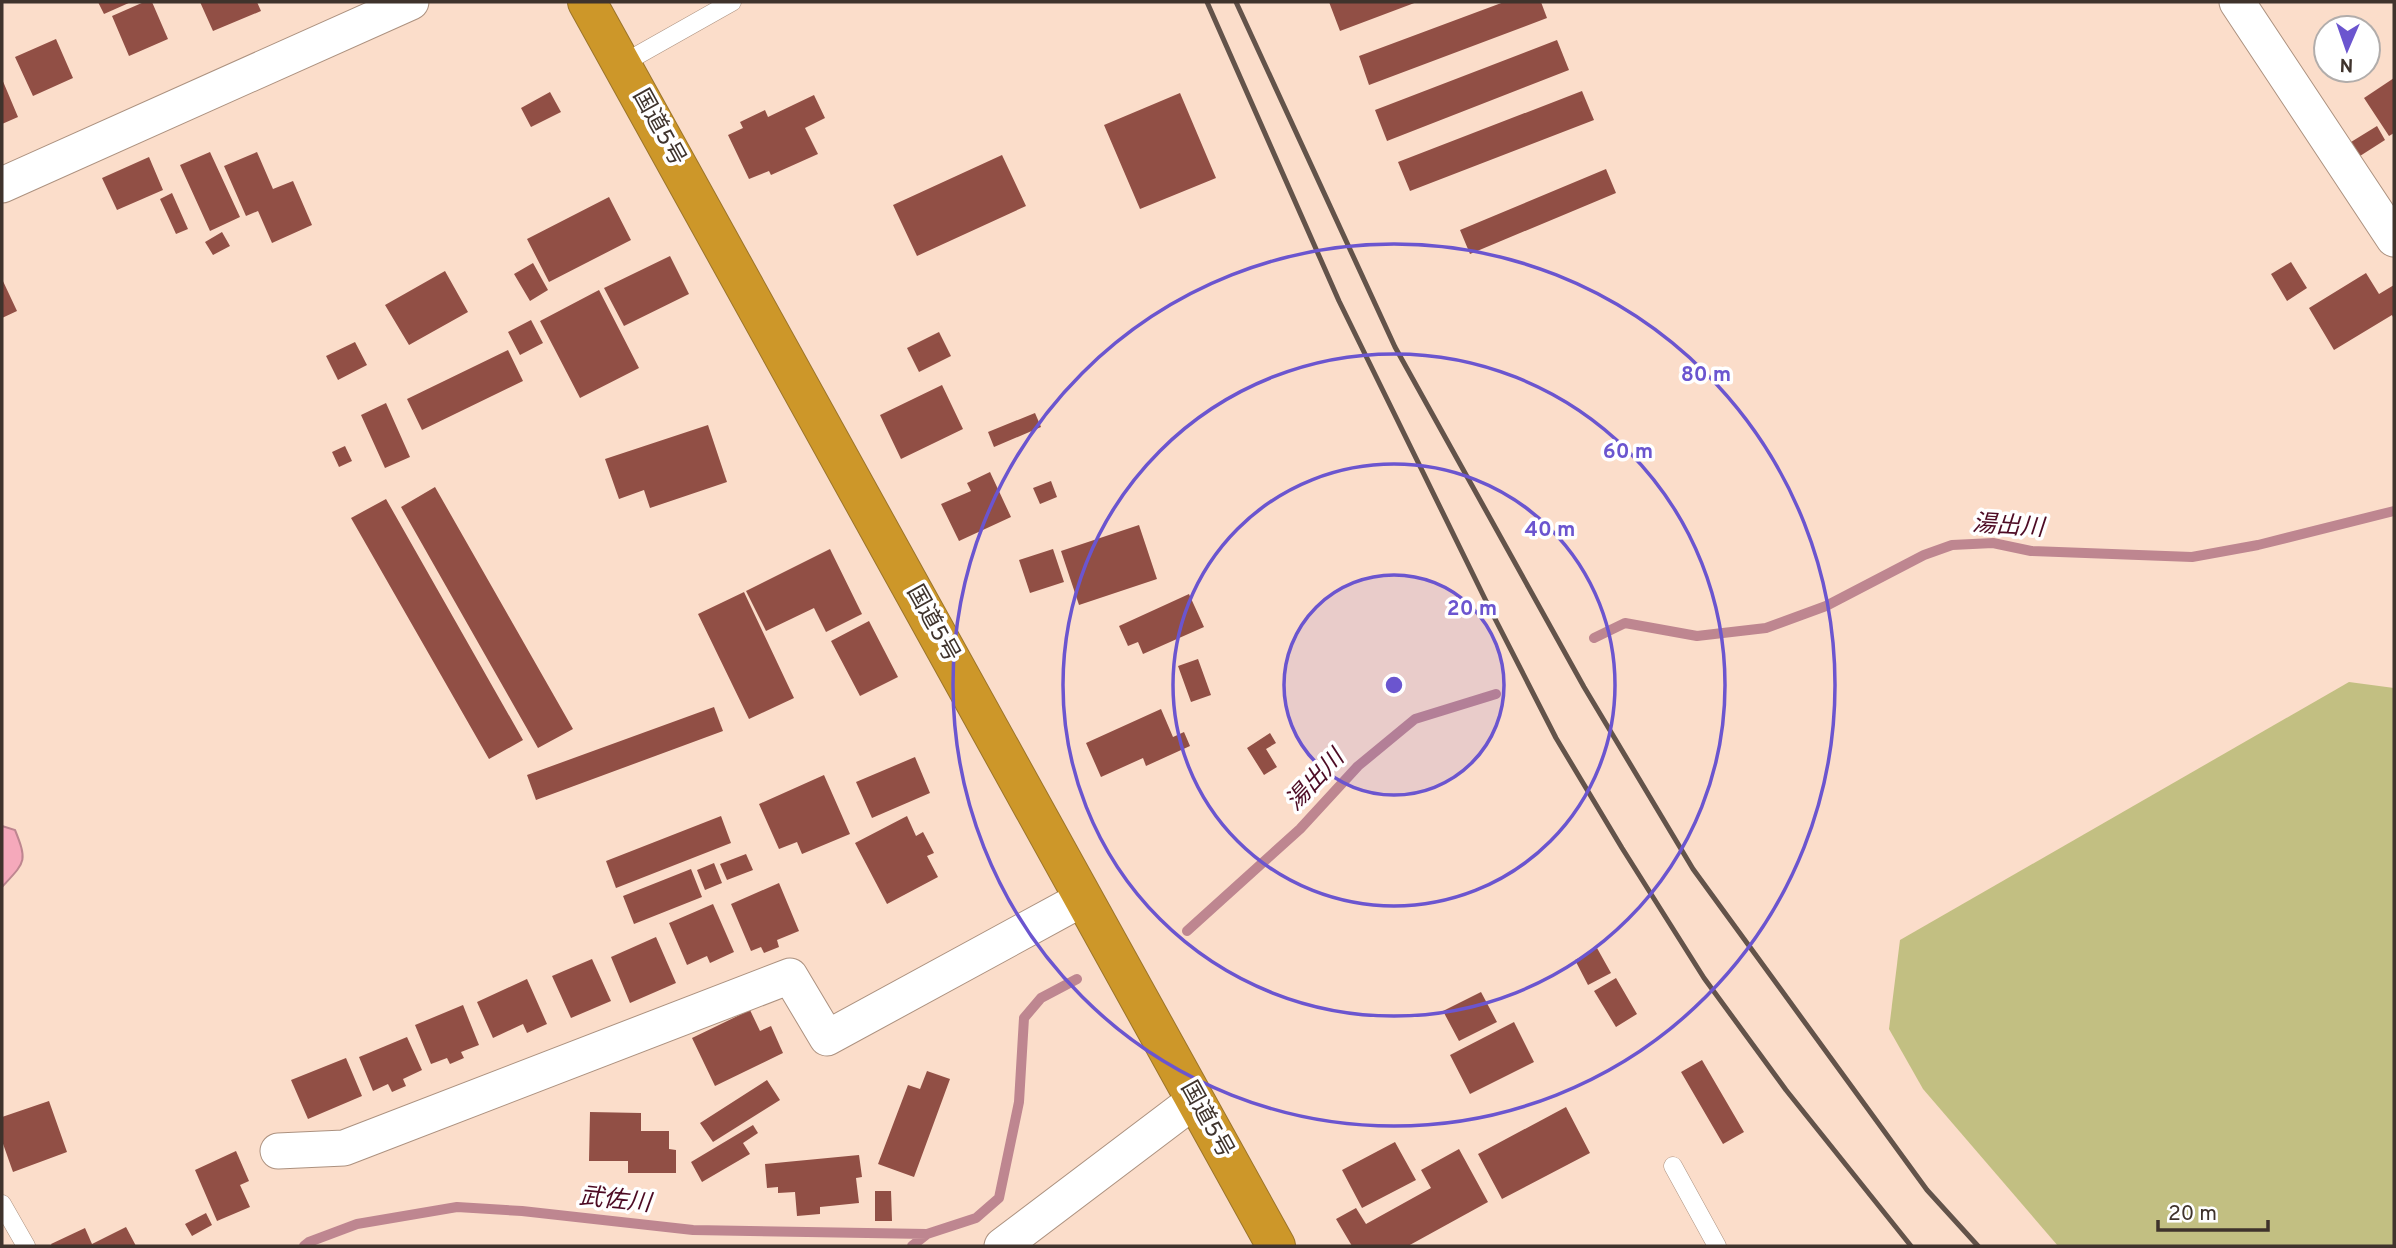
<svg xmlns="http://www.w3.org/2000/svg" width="2396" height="1248" font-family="Overpass,'Noto Sans JP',sans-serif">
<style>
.green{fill:#c2bf82}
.water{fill:#f5a9bb;stroke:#be8690;stroke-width:2}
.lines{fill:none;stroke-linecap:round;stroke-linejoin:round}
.stream{stroke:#be8690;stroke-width:10}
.building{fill:#914f45}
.lane-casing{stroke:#ac917f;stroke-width:19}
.street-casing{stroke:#ac917f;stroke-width:37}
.highway-casing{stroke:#9b742a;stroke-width:40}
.lane{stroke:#fff;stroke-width:18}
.street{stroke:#fff;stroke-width:35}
.highway{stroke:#cd9729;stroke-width:38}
.rail{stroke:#63534a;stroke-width:5}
.ring{fill:none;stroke:#6b55cf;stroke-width:3.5}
.labels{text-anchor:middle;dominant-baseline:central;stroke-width:7;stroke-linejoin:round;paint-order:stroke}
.street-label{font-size:23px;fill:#3f332c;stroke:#fff}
.water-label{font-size:24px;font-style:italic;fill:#4d0b24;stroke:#fff}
.centre{fill:#6b55cf;stroke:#fff;stroke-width:3.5}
.ring-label{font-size:21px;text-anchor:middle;font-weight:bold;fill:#6b55cf;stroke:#fff;stroke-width:7;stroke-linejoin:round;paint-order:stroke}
</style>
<rect width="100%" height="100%" fill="#fbddca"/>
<path class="green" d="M2349 682 2394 688V1246H2058L1923 1089 1889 1029 1900 940Z"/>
<path class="water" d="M2 826 15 830C28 862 25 862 2 887Z"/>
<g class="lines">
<path class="stream" d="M1594 638 1625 623 1697 636 1766 628 1826 606 1924 555 1952 545 1993 543 2031 551 2192 557 2258 545 2394 511
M1187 931 1300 829 1358 766 1415 719 1496 694
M304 1246 309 1242 357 1224 457 1207 522 1211 693 1230 927 1234
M912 1246 927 1234 976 1218 999 1198 1019 1102 1024 1018 1041 998 1077 979"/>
</g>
<path class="building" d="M98 2H131L104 14Z
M144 2H152L168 39 129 56 112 16Z
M200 2H257L261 11 213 31Z
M1329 2H1417L1340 31Z
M1504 2H1541L1547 18 1369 85 1359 56Z
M56 39 73 78 33 96 15 57Z
M1557 40 1569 70 1387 141 1375 110Z
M2394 78V133L2389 136 2364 98Z
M2 79 18 117 2 124Z
M1582 91 1594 120 1410 191 1398 162Z
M550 92 561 112 531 127 521 108Z
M1180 93 1216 178 1140 209 1104 125Z
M814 95 825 118 805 128 818 154 771 175 769 171 749 179 728 135 743 128 740 122 765 110 768 117Z
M2377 126 2385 140 2360 156 2351 142Z
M210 152 240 217 210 231 180 165Z
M257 152 273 189 293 181 312 225 272 243 258 211 246 216 224 166Z
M1002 155 1026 206 917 256 893 205Z
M149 157 163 190 117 210 102 178Z
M1606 169 1616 193 1470 254 1460 230Z
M172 193 188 229 176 234 160 199Z
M609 197 631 240 549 282 527 239Z
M222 232 230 246 213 255 205 242Z
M670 256 689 294 624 326 604 288Z
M2291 262 2307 288 2287 301 2271 274Z
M533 263 548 290 530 301 514 274Z
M445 271 468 312 409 345 385 305Z
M2366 273 2379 294 2394 285V319L2392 315 2334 350 2309 308Z
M2 279 17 311 2 318Z
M599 290 639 368 580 398 540 321Z
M531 320 543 343 520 355 508 332Z
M939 332 951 356 919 372 907 348Z
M355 342 367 365 338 380 326 356Z
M508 350 523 381 422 430 407 399Z
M942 385 963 429 901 459 880 415Z
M386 403 410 457 385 468 361 415Z
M1035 413 1041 427 994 447 988 432Z
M708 425 727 482 650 508 644 490 619 499 605 459Z
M345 446 352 461 339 467 332 452Z
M990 472 1011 517 959 541 941 504 971 491 967 483Z
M1051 481 1057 497 1040 504 1033 488Z
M435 487 573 729 538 748 401 507Z
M386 499 523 740 489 759 351 518Z
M1139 525 1157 579 1079 605 1061 551Z
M830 549 862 614 826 632 814 608 766 631 746 591Z
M1053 549 1064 582 1030 593 1019 560Z
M744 592 794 698 749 719 698 614Z
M1189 594 1204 627 1143 654 1138 642 1128 646 1119 626Z
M869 621 898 677 860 696 831 641Z
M1198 659 1211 695 1191 702 1178 666Z
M714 707 723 731 536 800 527 775Z
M1161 709 1173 737 1184 732 1190 746 1146 766 1143 758 1101 777 1086 743Z
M1270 733 1276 743 1266 749 1277 767 1264 775 1247 748Z
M915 757 930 793 872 818 856 782Z
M824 775 850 834 802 854 797 842 779 849 759 804Z
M721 816 731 843 616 888 606 861Z
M907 816 916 836 923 832 934 853 927 856 938 877 887 904 855 843Z
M746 854 753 870 727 880 720 864Z
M714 863 722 883 705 890 697 870Z
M691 869 702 897 634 924 623 896Z
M779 883 799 931 777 940 779 947 764 953 761 947 751 951 731 904Z
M713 904 734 952 710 963 707 956 687 965 669 923Z
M656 937 676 983 630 1003 611 957Z
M1597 948 1611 973 1588 985 1575 960Z
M592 959 611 1001 571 1018 552 976Z
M1616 978 1637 1014 1616 1027 1594 991Z
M527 979 547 1024 527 1033 523 1024 493 1038 477 1002Z
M1481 992 1497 1022 1459 1041 1443 1011Z
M463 1005 479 1045 461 1052 464 1058 450 1064 447 1058 431 1064 415 1025Z
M750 1010 760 1031 771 1026 783 1053 715 1086 692 1038Z
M1514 1022 1534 1062 1470 1094 1450 1055Z
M407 1037 422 1070 403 1079 406 1086 392 1092 388 1084 373 1091 359 1057Z
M346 1058 362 1096 308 1119 291 1080Z
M1702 1060 1744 1132 1723 1144 1681 1072Z
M927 1071 950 1079 914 1177 878 1164 908 1085 920 1089Z
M767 1080 780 1100 713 1142 700 1123Z
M49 1101 67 1152 13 1172 2 1141V1117Z
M1566 1107 1590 1153 1502 1199 1478 1154Z
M590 1112 641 1113V1131H669V1149L676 1150V1173H628V1161H589Z
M753 1125 758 1133 743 1143 750 1154 702 1182 691 1162Z
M1395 1142 1416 1180 1362 1208 1342 1170Z
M1459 1149 1488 1202 1408 1246H1352L1336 1219 1356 1208 1366 1224 1431 1188 1421 1170Z
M236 1151 249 1181 240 1185 250 1207 217 1221 195 1170Z
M859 1155 862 1177 856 1178 859 1203 820 1207V1214L797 1216 795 1192 778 1193V1187L767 1188 765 1164Z
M875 1191H891L892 1221H875Z
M206 1213 212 1225 192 1236 185 1224Z
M126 1227 136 1246H52L51 1244 85 1228 92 1244Z"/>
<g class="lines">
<g class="lane-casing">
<path id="lane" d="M622 64 732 2
M1673 1166 1717 1246
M2 1204 26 1246"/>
</g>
<g class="street-casing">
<path id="street" d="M2237 2 2394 239
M2 185 411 2
M278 1151 344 1148 790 976 827 1038 1084 898
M1002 1246 1195 1100"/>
</g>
<g class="highway-casing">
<path id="highway" d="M587 2 1276 1246"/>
</g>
<use href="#lane" class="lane"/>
<use href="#street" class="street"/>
<use href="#highway" class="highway"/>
<path class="rail" d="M1207 2 1339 301 1489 607 1556 738 1622 848 1704 978 1786 1090 1911 1246
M1236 2 1395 347 1584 687 1693 869 1927 1190 1978 1246"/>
</g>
<circle cx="1394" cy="685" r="110" fill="#6b55cf" fill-opacity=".12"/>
<g class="ring">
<circle cx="1394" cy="685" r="110"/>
<circle cx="1394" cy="685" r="221"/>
<circle cx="1394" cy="685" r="331"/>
<circle cx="1394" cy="685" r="441"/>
</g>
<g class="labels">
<g class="street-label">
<text transform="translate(658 128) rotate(61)">国道5号</text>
<text transform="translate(932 624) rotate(61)">国道5号</text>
<text transform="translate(1206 1120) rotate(61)">国道5号</text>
</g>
<g class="water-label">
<text transform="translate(2008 527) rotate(4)">湯出川</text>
<text transform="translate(1316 781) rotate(-47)">湯出川</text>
<text transform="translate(615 1201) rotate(6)">武佐川</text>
</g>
</g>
<circle cx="1394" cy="685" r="10" class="centre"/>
<g class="ring-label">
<text x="1706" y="381">80 m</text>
<text x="1628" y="458">60 m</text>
<text x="1550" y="536">40 m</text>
<text x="1472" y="615">20 m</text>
</g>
<rect width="2396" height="1248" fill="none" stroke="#3f332c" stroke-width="7"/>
<g transform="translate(2347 49) rotate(182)"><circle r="33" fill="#ffffff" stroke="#b2adab" stroke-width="2"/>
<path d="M0-5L12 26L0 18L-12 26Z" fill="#6b55cf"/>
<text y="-10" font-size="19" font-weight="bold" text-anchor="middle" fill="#3f332c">N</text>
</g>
<path d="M2158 1220v10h110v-10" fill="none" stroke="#3f332c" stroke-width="3.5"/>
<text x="2168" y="1220" font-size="21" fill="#3f332c" stroke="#ffffff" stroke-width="5" paint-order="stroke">20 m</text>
</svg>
